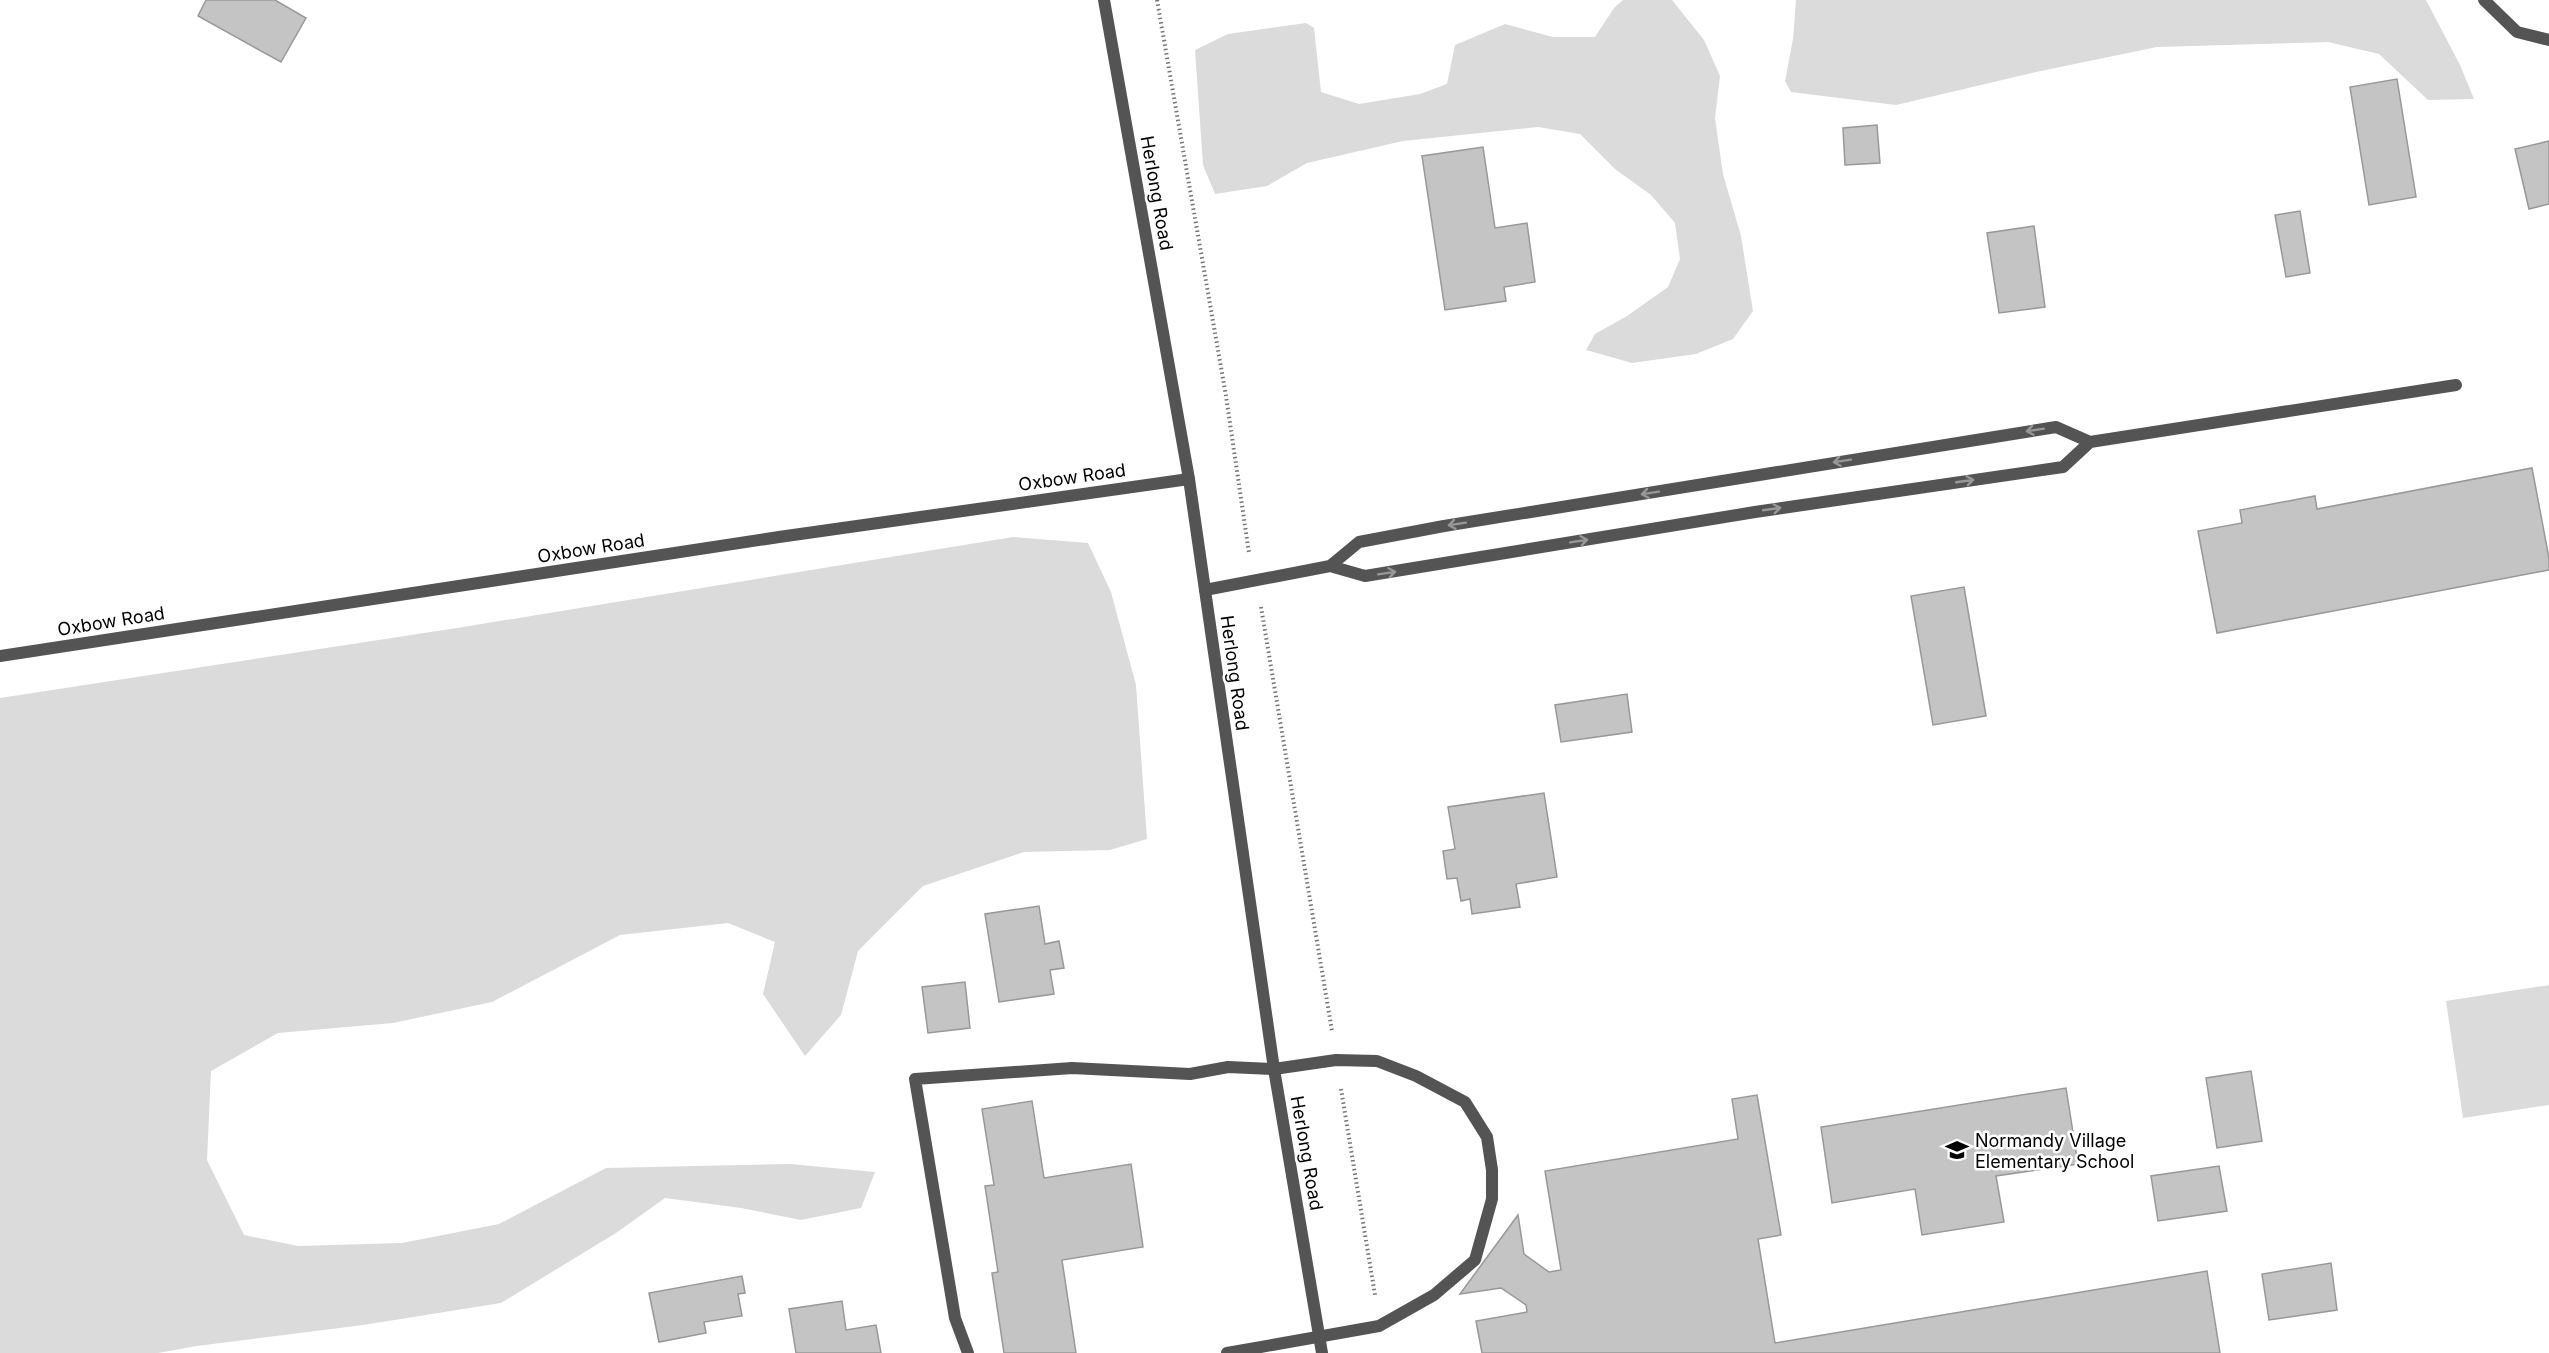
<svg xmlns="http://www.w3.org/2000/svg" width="2549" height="1353" font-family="Inter,sans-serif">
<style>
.green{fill:#dbdbdb}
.building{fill:#c4c4c4;stroke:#989898;stroke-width:1.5}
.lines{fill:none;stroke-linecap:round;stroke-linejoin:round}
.path{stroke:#767676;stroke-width:4;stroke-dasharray:1.5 3;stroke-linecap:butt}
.service{stroke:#545454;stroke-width:12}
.minor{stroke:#545454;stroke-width:12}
.tertiary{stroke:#545454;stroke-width:12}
.oneway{stroke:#989898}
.labels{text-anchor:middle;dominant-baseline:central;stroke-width:5;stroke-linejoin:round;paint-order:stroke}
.street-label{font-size:18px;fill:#000;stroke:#fff}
.poi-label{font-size:18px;fill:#000;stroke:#fff;text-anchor:start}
</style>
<rect width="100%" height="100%" fill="#fff"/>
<path class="green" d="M1623 0H1672L1704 40 1720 76 1715 118 1723 174 1741 236 1753 311 1733 339 1696 354 1632 363 1586 350 1595 334 1627 316 1668 287 1680 259 1675 223 1651 195 1615 169 1580 134 1538 127 1403 141 1307 163 1267 186 1215 194 1203 165 1195 50 1228 34 1306 23 1314 28 1321 92 1359 104 1420 94 1447 84 1455 45 1505 24 1553 37H1595L1614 8Z
M1796 0H2426L2460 65 2474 99 2428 100 2379 54 2328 42 2157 47 2036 72 1896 105 1791 92 1785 81 1793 39Z
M1013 537 1088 543 1111 592 1136 685 1147 839 1110 850 1024 852 923 886 858 951 841 1015 805 1056 763 994 775 942 728 923 620 935 492 1002 393 1023 278 1033 211 1071 207 1160 244 1235 298 1246 402 1243 499 1224 606 1168 790 1164 875 1172 861 1208 801 1220 741 1208 665 1198 616 1233 501 1303 363 1325 197 1346 158 1353H0V698L457 628Z
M2549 985V1105L2463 1118 2446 1001Z"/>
<path class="building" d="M206 0H275L306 18 281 62 198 16Z
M2397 79 2416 197 2369 205 2350 87Z
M1877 125 1880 163 1845 165 1843 128Z
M2549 141V204L2529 209 2515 149Z
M1483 147 1495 228 1527 223 1535 282 1504 287 1506 301 1445 310 1422 156Z
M2300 211 2310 273 2286 277 2275 215Z
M2034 226 2045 307 1999 313 1987 233Z
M2532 468 2549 558V570L2217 633 2198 531 2242 523 2240 510 2315 496 2317 509Z
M1964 587 1986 716 1933 725 1911 596Z
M1627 694 1632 732 1561 742 1555 705Z
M1544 793 1557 877 1516 884 1520 907 1472 914 1470 899 1461 901 1457 878 1447 879 1443 851 1455 849 1448 807Z
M1039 906 1045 944 1059 941 1064 968 1050 970 1054 994 999 1002 985 914Z
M965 982 970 1028 928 1033 922 987Z
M2251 1071 2262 1141 2217 1148 2206 1078Z
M2066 1088 2078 1164 1996 1176 2004 1222 1922 1235 1915 1189 1832 1203 1821 1127Z
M1757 1095 1781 1235 1758 1239 1775 1343 2207 1271 2220 1353H1482L1476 1321 1527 1312 1526 1305 1501 1288 1460 1294 1518 1215 1524 1254 1549 1272 1561 1270 1545 1171 1738 1139 1732 1099Z
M1032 1101 1044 1178 1131 1164 1143 1247 1062 1260 1076 1353H1004L992 1273 998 1272 985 1186 994 1185 982 1109Z
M2219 1166 2227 1211 2158 1221 2151 1176Z
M2331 1263 2337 1310 2269 1320 2262 1274Z
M742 1276 745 1293 738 1294 742 1316 704 1322 706 1333 659 1342 649 1293Z
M842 1301 846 1330 876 1325 881 1353H796L789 1309Z"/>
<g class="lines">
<path class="path" d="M1157 0 1226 396 1249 553
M1261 607 1332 1031
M1341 1089 1375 1295"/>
<path class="service" d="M1330 566 1359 542 1444 526 2056 427 2090 442 2456 385
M1205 590 1330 566 1365 576 1755 512 2063 467 2090 442
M968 1353 955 1318 915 1079 1072 1068 1190 1074 1228 1067 1274 1069 1336 1060 1377 1061 1416 1076 1465 1102 1487 1137 1492 1170V1199L1475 1260 1434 1295 1379 1326 1227 1353"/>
<path class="minor" d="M2484 0 2517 32 2549 40
M0 656 779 537 1189 479"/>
<path class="tertiary" d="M1104 0 1189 479 1274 1069 1322 1353"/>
</g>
<defs><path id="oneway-shaft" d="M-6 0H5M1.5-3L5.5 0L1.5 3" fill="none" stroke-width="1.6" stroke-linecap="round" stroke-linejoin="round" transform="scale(1.5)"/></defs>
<g class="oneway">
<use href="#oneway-shaft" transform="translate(2035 430) rotate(171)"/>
<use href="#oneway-shaft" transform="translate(1842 461) rotate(171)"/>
<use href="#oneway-shaft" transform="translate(1965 481) rotate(-8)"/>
<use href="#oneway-shaft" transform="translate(1650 493) rotate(171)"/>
<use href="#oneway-shaft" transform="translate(1772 509) rotate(-8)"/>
<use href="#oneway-shaft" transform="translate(1457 524) rotate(171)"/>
<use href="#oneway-shaft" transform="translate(1579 541) rotate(-9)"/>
<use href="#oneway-shaft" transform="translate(1387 573) rotate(-9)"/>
</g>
<defs>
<g id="school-bare" transform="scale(1.8)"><path d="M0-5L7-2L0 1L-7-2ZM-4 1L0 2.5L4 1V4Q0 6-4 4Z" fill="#000" stroke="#fff" stroke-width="2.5" paint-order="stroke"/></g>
</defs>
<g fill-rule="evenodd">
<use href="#school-bare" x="1957" y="1150"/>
</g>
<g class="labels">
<g class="street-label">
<text transform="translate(1157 193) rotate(80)">Herlong Road</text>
<text transform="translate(1072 477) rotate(-8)">Oxbow Road</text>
<text transform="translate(591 548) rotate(-9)">Oxbow Road</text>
<text transform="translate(111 621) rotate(-9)">Oxbow Road</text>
<text transform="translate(1235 673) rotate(82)">Herlong Road</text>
<text transform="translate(1307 1153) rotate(80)">Herlong Road</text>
</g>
<g class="poi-label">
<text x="1975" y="1140">Normandy Village<tspan x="1975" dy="21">Elementary School</tspan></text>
</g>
</g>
</svg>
